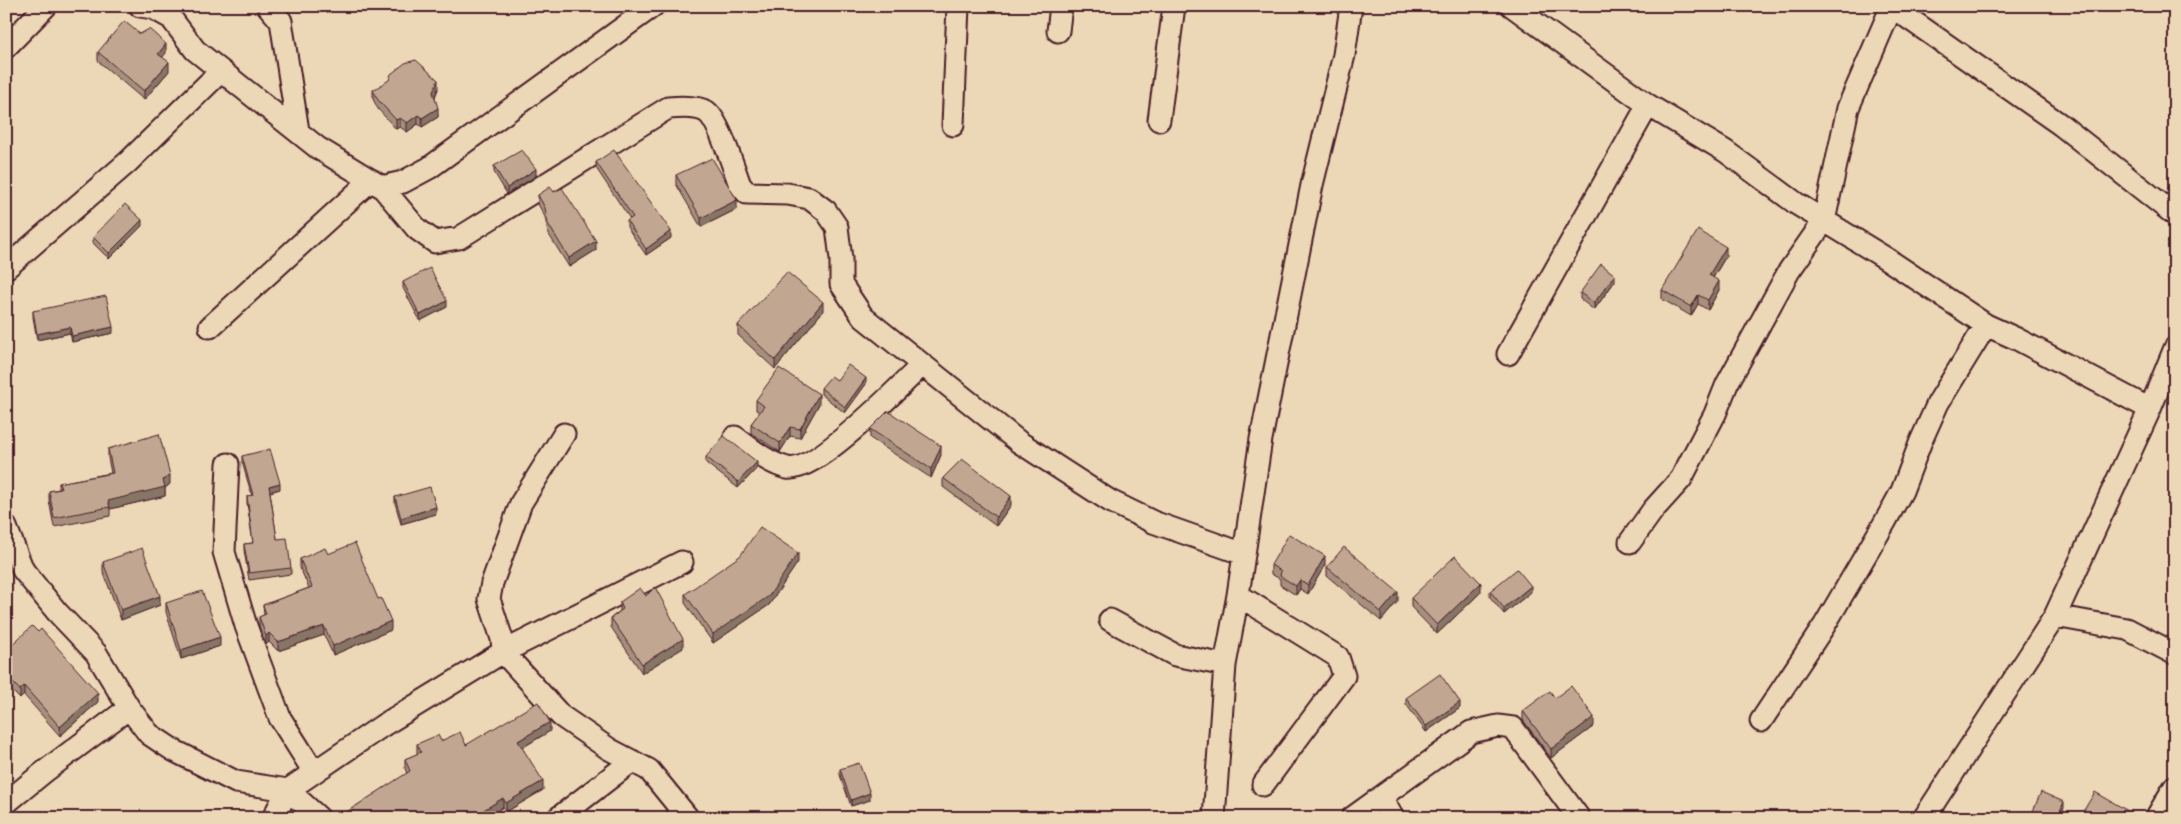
<svg xmlns="http://www.w3.org/2000/svg" width="2181" height="824" font-family="'Gochi Hand',sans-serif">
<style>
.lines{fill:none;stroke-linecap:round;stroke-linejoin:round}
.minor-casing{stroke:#4a1f2b;stroke-width:25}
.minor{stroke:#ecd8b6;stroke-width:21}
.wall{fill:#a6907d;stroke:#4a1f2b}
.shaded-wall{fill:#877566;stroke:#4a1f2b}
.building{fill:#c1a791;stroke:#4a1f2b}
</style>
<rect width="100%" height="100%" fill="#ecd8b6"/>
<filter id="ink" filterUnits="userSpaceOnUse"><feTurbulence type="fractalNoise" baseFrequency=".02" numOctaves="2"/><feDisplacementMap in="SourceGraphic" scale="10" xChannelSelector="R" yChannelSelector="G"/><feConvolveMatrix kernelMatrix="1 2 1 2 8 2 1 2 1" color-interpolation-filters="sRGB"/></filter>
<g filter="url(#ink)">
<g class="lines">
<g class="minor-casing">
<path id="minor" d="M140 6 153 8 171 18 195 50 318 148 382 187 417 229 435 242 459 238 668 108C679 107 698 106 707 112 719 121 734 169 740 185L747 193 788 194 809 198 826 211 837 227 841 259V284L863 317 1019 442 1110 501 1153 522 1244 554
M268 6 281 21 298 131
M1512 6 1648 105 1725 151 1797 204 1887 259 1986 325
M1891 6 2061 125 2175 215
M1058 31 1061 6
M6 47 46 6
M1159 120 1174 6
M953 125 958 6
M382 187 403 182 429 168 653 6
M6 268 128 162 220 72
M210 327 371 180
M1508 354 1648 105
M735 437C750 448 768 463 787 468 815 474 900 386 922 365
M228 464 224 552 246 626 280 718 314 772
M6 527 23 570 57 612 96 653 129 708 149 734 173 750 236 782 288 790 319 818
M1630 542 1653 510 1681 479 1715 414 1727 384 1789 271 1824 221 1848 108 1892 6
M682 562 503 652 561 716 609 749 649 770 688 818
M1238 595 1338 657 1344 676 1263 785
M2055 616 2127 629 2175 654
M1110 620 1175 655 1225 665
M1761 721 1824 626 1885 522 1902 491 1921 441 1938 403 1986 325 2017 339 2150 409
M1381 797 1393 818
M6 803 44 772 129 708
M273 818 288 790 382 726 503 652 502 639 489 599 492 583 521 503 564 434
M558 818 632 761
M1214 818 1225 665 1238 595 1261 439 1312 185 1344 55 1351 6
M1352 818 1471 732 1498 726 1513 728 1579 818
M1924 818 2055 616 2150 409 2175 348
M2156 818 2175 786"/>
</g>
<use href="#minor" class="minor"/>
</g>
<path class="wall" d="M140 34 166 53 162 57 169 71 144 100 98 61V52Z
M438 89 435 97 438 117 422 127 418 124 407 132 400 127 396 129 378 109 373 99V90Z
M596 162 671 238 646 255 627 227V221L630 219 596 168Z
M494 166 536 176 507 194 494 172Z
M676 175 737 209 701 227 676 184Z
M554 192 596 250 569 267 548 233 545 217 538 204V195Z
M142 226 109 259 93 243V237Z
M1726 256 1713 278 1719 290 1708 310 1698 304 1691 316 1662 299V290Z
M1615 281 1594 310 1580 299V293Z
M403 282 447 307 420 321 403 288Z
M33 311 113 333 72 342 70 333 37 340 33 317Z
M823 311 775 369 738 335V325Z
M837 380 866 384 845 413 821 394V388Z
M756 400 819 404 800 438 790 436 780 452 751 433V424L760 412 756 410Z
M870 429 941 455 931 478 870 438Z
M108 449 170 484 165 488V496L110 509V516L54 527 49 500V491L59 489V483L111 473 108 458Z
M242 456 280 489 270 492 277 539 291 568V574L249 580 244 550V544L253 543 247 503V496H252L242 462Z
M706 457 757 468 738 488 706 463Z
M943 478 1011 505 996 526 943 487Z
M395 497 436 514 401 524 395 503Z
M2175 532V551L2171 549V540Z
M328 554 391 630 333 655 324 635 278 651 269 642 266 645 259 626V617L264 615 263 605 309 588 300 568V559Z
M103 562 160 605 121 620 103 571Z
M798 562 769 605 713 643 685 603V594Z
M1271 565H1325L1308 594 1300 589 1296 595 1280 585V579L1271 574Z
M1327 567 1398 601 1381 621 1327 576Z
M1490 591 1531 592 1504 614 1490 597Z
M1481 592 1437 634 1411 607V598Z
M620 602 683 648 642 673 611 627V618L620 611Z
M166 603 220 646 181 659 166 612Z
M6 650 98 702 60 736 24 695 20 699 6 685Z
M1406 698 1460 708 1426 732 1406 704Z
M1555 698 1594 726 1551 758 1523 720V711Z
M550 731 522 748 543 790 506 812 503 807 486 818H345V813L407 774 405 768V759L417 754V744L441 741 466 745Z
M840 769 870 800 851 806 840 775Z
M2084 810 2135 818H2086L2084 817Z"/>
<path class="shaded-wall" d="M166 44V53L158 63V54Z
M169 62V71L144 100V91Z
M438 80V89L433 101V92Z
M438 108V117L422 127V118Z
M418 115V124L407 132V123Z
M400 118V127L396 129V120Z
M536 169V176L507 194V188Z
M737 200V209L701 227V218Z
M142 220V226L109 259V253Z
M671 231V238L646 255V249Z
M596 241V250L569 267V258Z
M1726 247V256L1709 284V275Z
M1615 275V281L1594 310V303Z
M1719 281V290L1708 310V300Z
M1698 295V304L1691 316V307Z
M447 301V307L420 321V315Z
M823 302V311L775 369V360Z
M70 327V333L37 340V334Z
M113 327V333L72 342V336Z
M866 378V384L845 413V407Z
M819 394V404L800 438V429Z
M790 427V436L780 452V443Z
M941 446V455L931 478V469Z
M757 462V468L738 488V482Z
M170 475V484L165 488V496L110 509 108 501 163 480Z
M280 483V489L269 492V486Z
M1011 496V505L996 526V517Z
M436 507V514L401 524V518Z
M798 553V562L769 605 713 643V634Z
M1325 556V565L1308 594V585Z
M1300 580V589L1296 595V586Z
M1481 583V592L1437 634V625Z
M1531 586V592L1504 614V608Z
M1398 592V601L1381 621V612Z
M160 596V605L121 620V610Z
M391 621V630L333 655V646Z
M324 626V635L278 651V642Z
M269 633V642L266 645V636Z
M220 637V646L181 659V650Z
M683 639V648L642 673V664Z
M24 686V695L20 699V690Z
M98 693V702L60 736V727Z
M1460 702V708L1426 732V726Z
M1594 717V726L1551 758V749Z
M550 722V731L518 750V741Z
M543 781V790L506 812V803Z
M870 793V800L851 806V800Z
M503 798V807L486 818H471Z
M2064 802V808L2060 818H2057Z"/>
<path class="building" d="M124 21 140 34 149 29 166 44 158 54 169 62 144 91 98 52Z
M416 60 438 80 433 92 438 108 422 118 418 115 407 123 400 118 396 120 378 100 373 90 389 80 391 74 405 63Z
M522 150 536 169 507 188 494 166Z
M614 150 671 231 646 249 627 221 633 217 596 162Z
M712 158 737 200 701 218 676 175Z
M550 187 554 192 562 188 596 241 569 258 548 224 545 208 538 195Z
M125 204 142 220 109 253 93 237Z
M1698 230 1726 247 1709 275 1719 281 1708 300 1698 295 1691 307 1662 290Z
M1601 264 1615 275 1594 303 1580 293Z
M430 268 447 301 420 315 403 282Z
M787 272 823 302 775 360 738 325Z
M106 296 113 327 72 336 70 327 37 334 33 311Z
M848 365 866 378 845 407 821 388 831 376 837 380Z
M779 368 819 394 800 429 790 427 780 443 751 424 764 406 756 400Z
M888 411 941 446 931 469 870 429Z
M159 434 170 475 163 480 165 487 108 501 110 507 54 518 49 491 61 489 59 483 113 473 108 449Z
M724 436 757 462 738 482 706 457Z
M270 449 280 483 269 486 277 539 287 538 291 568 249 573 244 544 253 543 247 496 253 495 242 456Z
M962 459 1011 496 996 517 943 478Z
M430 487 436 507 401 518 395 497Z
M760 527 798 553 769 596 713 634 685 594 740 556Z
M2175 532V542L2171 540Z
M1289 534 1325 556 1308 585 1300 580 1296 586 1280 576 1281 571 1271 565Z
M355 543 378 599 381 598 391 621 333 646 324 626 278 642 269 633 266 636 259 617 266 614 263 605 312 587 300 559 325 548 328 554Z
M1344 547 1398 592 1381 612 1327 567Z
M142 548 160 596 121 610 103 562Z
M1455 556 1481 583 1437 625 1411 598Z
M1517 569 1531 586 1504 608 1490 591Z
M655 587 683 639 642 664 611 618 623 609 620 602 640 588 646 596Z
M202 591 220 637 181 650 166 603Z
M32 626 38 632 41 629 98 693 60 727 24 686 20 690 6 676V650Z
M1440 674 1460 702 1426 726 1406 698Z
M1571 686 1594 717 1551 749 1523 711 1550 691 1555 698Z
M538 702 550 722 518 741 543 781 506 803 503 798 471 818H348L345 813 410 771 405 759 421 752 417 744 438 735 441 741 460 732 466 745Z
M859 763 870 793 851 800 840 769Z
M2041 792 2064 802 2057 818H2030Z
M2095 792 2135 815 2134 818H2096L2084 810Z"/>
</g>
<rect width="2181" height="824" fill="none" stroke="#ecd8b6" stroke-width="25"/>
<rect x="12" y="12" width="2156" height="799" fill="none" stroke="#4a1f2b" stroke-width="2" filter="url(#ink)"/>
</svg>
